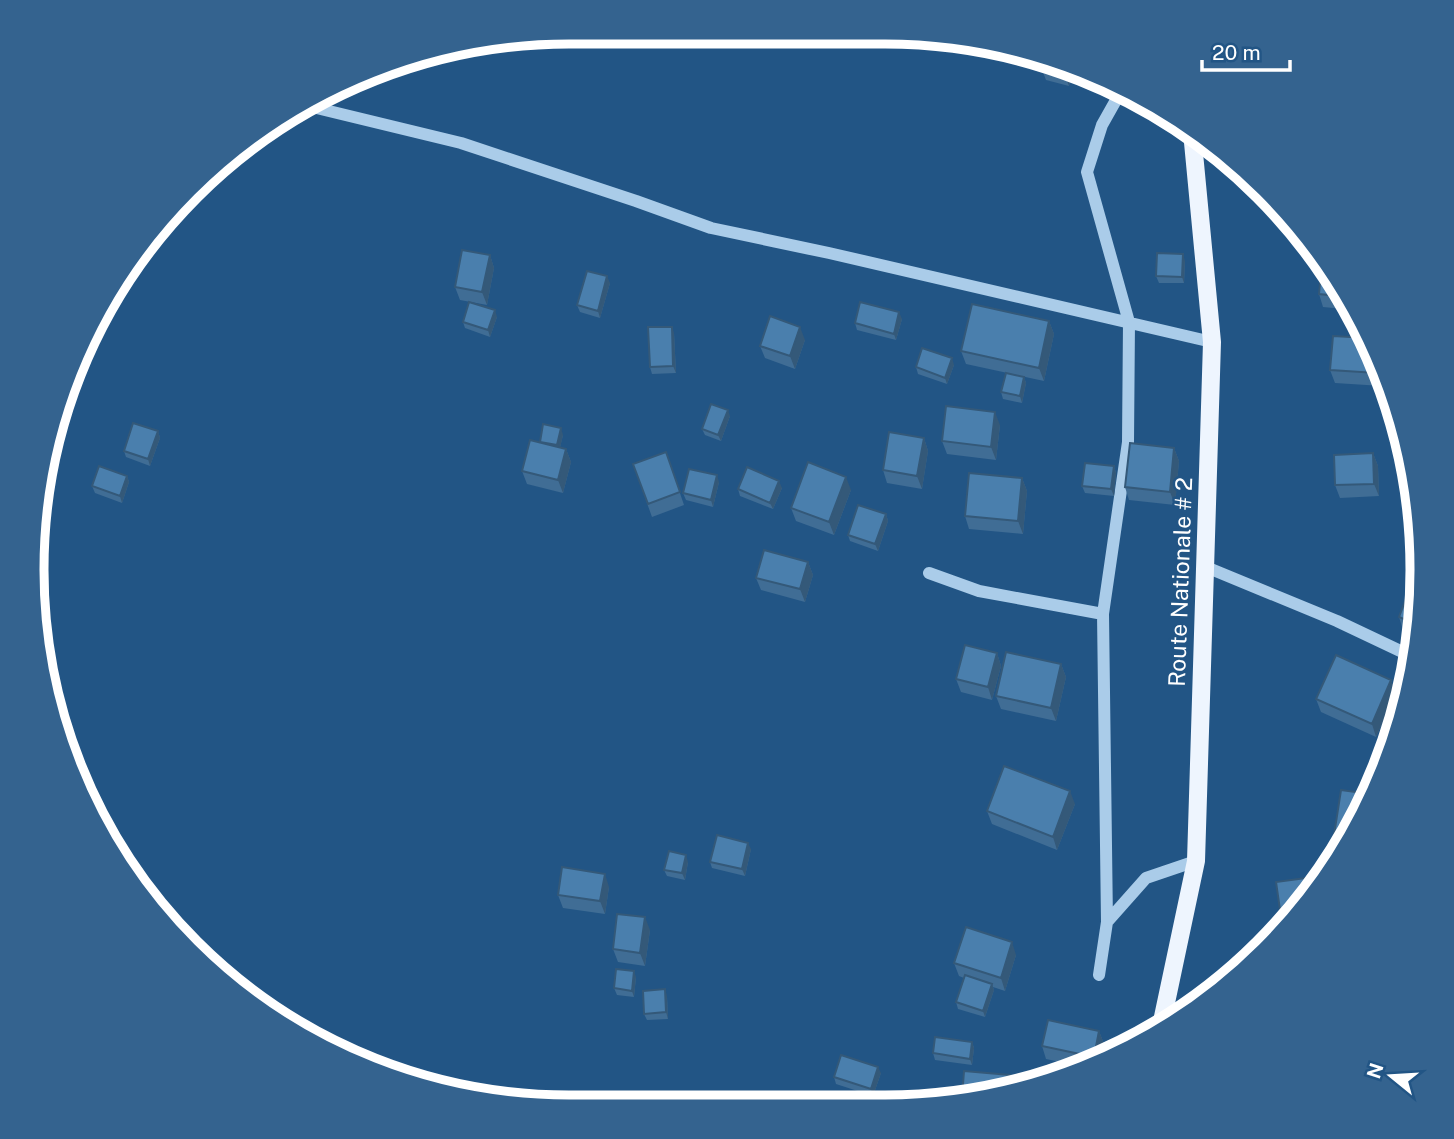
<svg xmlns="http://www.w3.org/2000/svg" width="1454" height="1139" font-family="'Public Sans',sans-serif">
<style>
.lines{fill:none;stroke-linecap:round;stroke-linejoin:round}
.minor{stroke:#aacce9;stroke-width:12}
.major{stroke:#eef5fe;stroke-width:18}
.wall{fill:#406d95}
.shaded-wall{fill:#345979}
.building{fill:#4a7fad;stroke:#345979;stroke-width:2}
.labels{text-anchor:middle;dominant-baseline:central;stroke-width:5;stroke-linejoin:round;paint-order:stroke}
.street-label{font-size:23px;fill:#fff;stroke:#225585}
.rim{fill:none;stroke:#fff;stroke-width:9}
</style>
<rect width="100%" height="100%" fill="#225585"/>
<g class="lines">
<path class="minor" d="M300 104 461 143 636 201 711 228 829 253 1212 342
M1206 567 1337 621 1413 657
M929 573 979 591 1103 614
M1107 922 1103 614 1128 442 1129 322 1087 172 1102 125 1120 93
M1099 975 1107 922 1146 878 1196 861"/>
<path class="major" d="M1160 1031 1196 861 1212 342 1192 132"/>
</g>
<path class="wall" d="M1041 67 1073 68 1069 86 1046 80Z
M490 255 494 268 487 305 460 300 455 287Z
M1185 261 1184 283H1159L1156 276Z
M1322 261 1350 300 1355 310 1323 307 1319 294Z
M610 283 600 318 580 312 577 305Z
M497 317 490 337 465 328 463 322Z
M902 319 896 340 857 330 855 323Z
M1049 321 1054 334 1044 381 966 364 961 351Z
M674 333 676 373 652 374 650 367Z
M1368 338 1382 386 1335 383 1330 370Z
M805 340 795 369 765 358 760 346Z
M954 365 947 384 918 374 916 367Z
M1024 377 1026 383 1022 403 1003 399 1001 392Z
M1394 396 1400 424 1393 422 1389 409Z
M730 416 721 441 705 435 702 429Z
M1000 425 996 460 947 454 942 441Z
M158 431 160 438 150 466 126 457 124 451Z
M563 435 560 447 566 449 571 462 563 493 527 484 522 471 540 442Z
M924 438 928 451 922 489 887 483 883 470Z
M1174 448 1179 461 1175 505 1129 500 1125 487Z
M666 452 684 505 652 517 633 464Z
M1373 453 1378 466 1379 496 1340 498 1335 485Z
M1114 466 1116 473 1114 496 1085 493 1082 486Z
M127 476 129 482 122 503 95 493 92 486Z
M1022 478 1027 491 1023 534 969 529 965 516Z
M719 482 713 507 686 500 683 493Z
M782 488 773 509 740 496 738 489Z
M851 490 834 535 796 521 791 508Z
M886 514 888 521 878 551 850 541 848 535Z
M808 562 813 575 805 602 761 590 756 578Z
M1421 604 1416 635 1403 630 1399 617Z
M997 653 1001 666 992 700 961 692 956 679Z
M1061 664 1066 677 1056 721 1001 709 996 696Z
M1391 680 1396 693 1376 737 1321 712 1316 699Z
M1363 793 1367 807 1341 849 1339 848 1334 835Z
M1075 804 1057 850 992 824 987 811Z
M751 849 745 876 712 868 710 862Z
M688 862 685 880 667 876 664 870Z
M609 887 605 914 563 908 558 895Z
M1312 897 1284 926 1281 917Z
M650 930 645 966 618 962 613 949Z
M1016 955 1005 991 993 987 994 990 985 1017 958 1009 956 1002 964 978 959 976 954 963Z
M636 977 634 997 617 995 614 988Z
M667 996 668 1019 647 1020 644 1014Z
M1099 1031 1104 1044 1101 1059 1084 1067 1046 1059 1042 1046Z
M972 1042 974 1048 972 1065 935 1060 933 1053Z
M881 1073 873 1096 836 1084 834 1077Z"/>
<path class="shaded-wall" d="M1066 65 1073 68 1069 86 1064 73Z
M1183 254 1185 261 1184 283 1182 277Z
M490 255 494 268 487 305 482 292Z
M607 276 610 283 600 318 598 311Z
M495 310 497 317 490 337 488 330Z
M899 312 902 319 896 340 894 334Z
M1049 321 1054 334 1044 381 1039 368Z
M672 327 674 333 676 373 673 366Z
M800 327 805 340 795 369 790 356Z
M952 358 954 365 947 384 945 378Z
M1378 361 1383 372 1382 386 1377 373Z
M1024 377 1026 383 1022 403 1020 396Z
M728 410 730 416 721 441 718 435Z
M995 412 1000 425 996 460 991 447Z
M561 428 563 435 559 452 557 445Z
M158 431 160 438 150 466 148 459Z
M924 438 928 451 922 489 917 476Z
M1174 448 1179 461 1175 505 1170 492Z
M566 449 571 462 563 493 558 480Z
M1373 453 1378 466 1379 496 1374 484Z
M1114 466 1116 473 1114 496 1111 489Z
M717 475 719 482 713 507 711 500Z
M127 476 129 482 122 503 120 496Z
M846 477 851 490 834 535 829 522Z
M1022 478 1027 491 1023 534 1018 521Z
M779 481 782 488 773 509 770 503Z
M886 514 888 521 878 551 875 544Z
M808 562 813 575 805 602 800 589Z
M997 653 1001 666 992 700 988 687Z
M1061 664 1066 677 1056 721 1051 708Z
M1391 680 1396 693 1376 737 1372 724Z
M1070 791 1075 804 1057 850 1053 837Z
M1363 793 1367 806 1361 804Z
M748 843 751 849 745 876 742 869Z
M686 855 688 862 685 880 682 873Z
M605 874 609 887 605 914 600 901Z
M645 917 650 930 645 966 640 953Z
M1012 942 1016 955 1005 991 1001 978Z
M634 971 636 977 634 997 632 991Z
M992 984 994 990 985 1017 983 1011Z
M665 989 667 996 668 1019 666 1012Z
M1099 1031 1104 1044 1101 1059 1095 1062 1094 1057Z
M972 1042 974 1048 972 1065 970 1059Z
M878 1067 881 1073 873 1096 871 1089Z
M1010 1075 1014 1088 1009 1089Z"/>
<path class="building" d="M1044 57 1058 60 1066 65 1064 73 1041 67Z
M462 250 490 255 482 292 455 287Z
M1157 253 1183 254 1182 277 1156 276Z
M1322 261 1348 297 1319 294Z
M587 271 607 276 598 311 577 305Z
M469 302 495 310 488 330 463 322Z
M860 302 899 312 894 334 855 323Z
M972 304 1049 321 1039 368 961 351Z
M770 316 800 327 790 356 760 346Z
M648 327H672L673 366 650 367Z
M1333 336 1368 338 1378 361 1377 373 1330 370Z
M922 348 952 358 945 378 916 367Z
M1006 373 1024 377 1020 396 1001 392Z
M1393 394 1394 396 1397 411 1389 409Z
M711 404 728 410 718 435 702 429Z
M946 406 995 412 991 447 942 441Z
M133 423 158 431 148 459 124 451Z
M543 424 561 428 557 445 540 442Z
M889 432 924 438 917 476 883 470Z
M530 440 566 449 558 480 522 471Z
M1130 443 1174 448 1170 492 1125 487Z
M666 452 680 492 648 504 633 464Z
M1373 453 1374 484 1335 485 1334 455Z
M808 462 846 477 829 522 791 508Z
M1085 463 1114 466 1111 489 1082 486Z
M99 466 127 476 120 496 92 486Z
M747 467 779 481 770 503 738 489Z
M689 469 717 475 711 500 683 493Z
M969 473 1022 478 1018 521 965 516Z
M858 505 886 514 875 544 848 535Z
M764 550 808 562 800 589 756 578Z
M1419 565 1421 604 1418 625 1399 617Z
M965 645 997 653 988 687 956 679Z
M1006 652 1061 664 1051 708 996 696Z
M1336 655 1391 680 1372 724 1316 699Z
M1004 766 1070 791 1053 837 987 811Z
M1341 790 1363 793 1361 804 1368 805 1348 837 1334 835Z
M717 835 748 843 742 869 710 862Z
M669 851 686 855 682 873 664 870Z
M562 867 605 874 600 901 558 895Z
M1321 876V881L1312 897 1294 915 1281 917 1276 882Z
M617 914 645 917 640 953 613 949Z
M966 927 1012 942 1001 978 954 963Z
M616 969 634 971 632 991 614 988Z
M965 975 992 984 983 1011 956 1002Z
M665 989 666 1012 644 1014 643 991Z
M1048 1020 1099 1031 1094 1057 1042 1046Z
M935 1037 972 1042 970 1059 933 1053Z
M841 1055 878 1067 871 1089 834 1077Z
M964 1071 1010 1075 1009 1089 962 1098Z"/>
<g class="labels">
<g class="street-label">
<text transform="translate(1180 582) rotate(-88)">Route Nationale # 2</text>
</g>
</g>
<path d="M0 0H1454V1139H0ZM569 44H885A525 525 0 0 1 1410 569V570A525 525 0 0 1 885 1095H569A525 525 0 0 1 44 570V569A525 525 0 0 1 569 44Z" fill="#34638f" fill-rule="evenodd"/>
<path class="rim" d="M569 44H885A525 525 0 0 1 1410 569V570A525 525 0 0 1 885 1095H569A525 525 0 0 1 44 570V569A525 525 0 0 1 569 44Z"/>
<g transform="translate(1391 1076) rotate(288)" stroke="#225585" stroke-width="5" paint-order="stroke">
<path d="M0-5L12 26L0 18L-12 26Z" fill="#ffffff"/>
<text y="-10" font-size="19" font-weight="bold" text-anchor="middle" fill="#ffffff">N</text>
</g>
<path d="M1202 60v10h88v-10" fill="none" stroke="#ffffff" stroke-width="3.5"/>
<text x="1212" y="60" font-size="21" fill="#ffffff" stroke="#225585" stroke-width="5" paint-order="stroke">20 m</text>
</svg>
